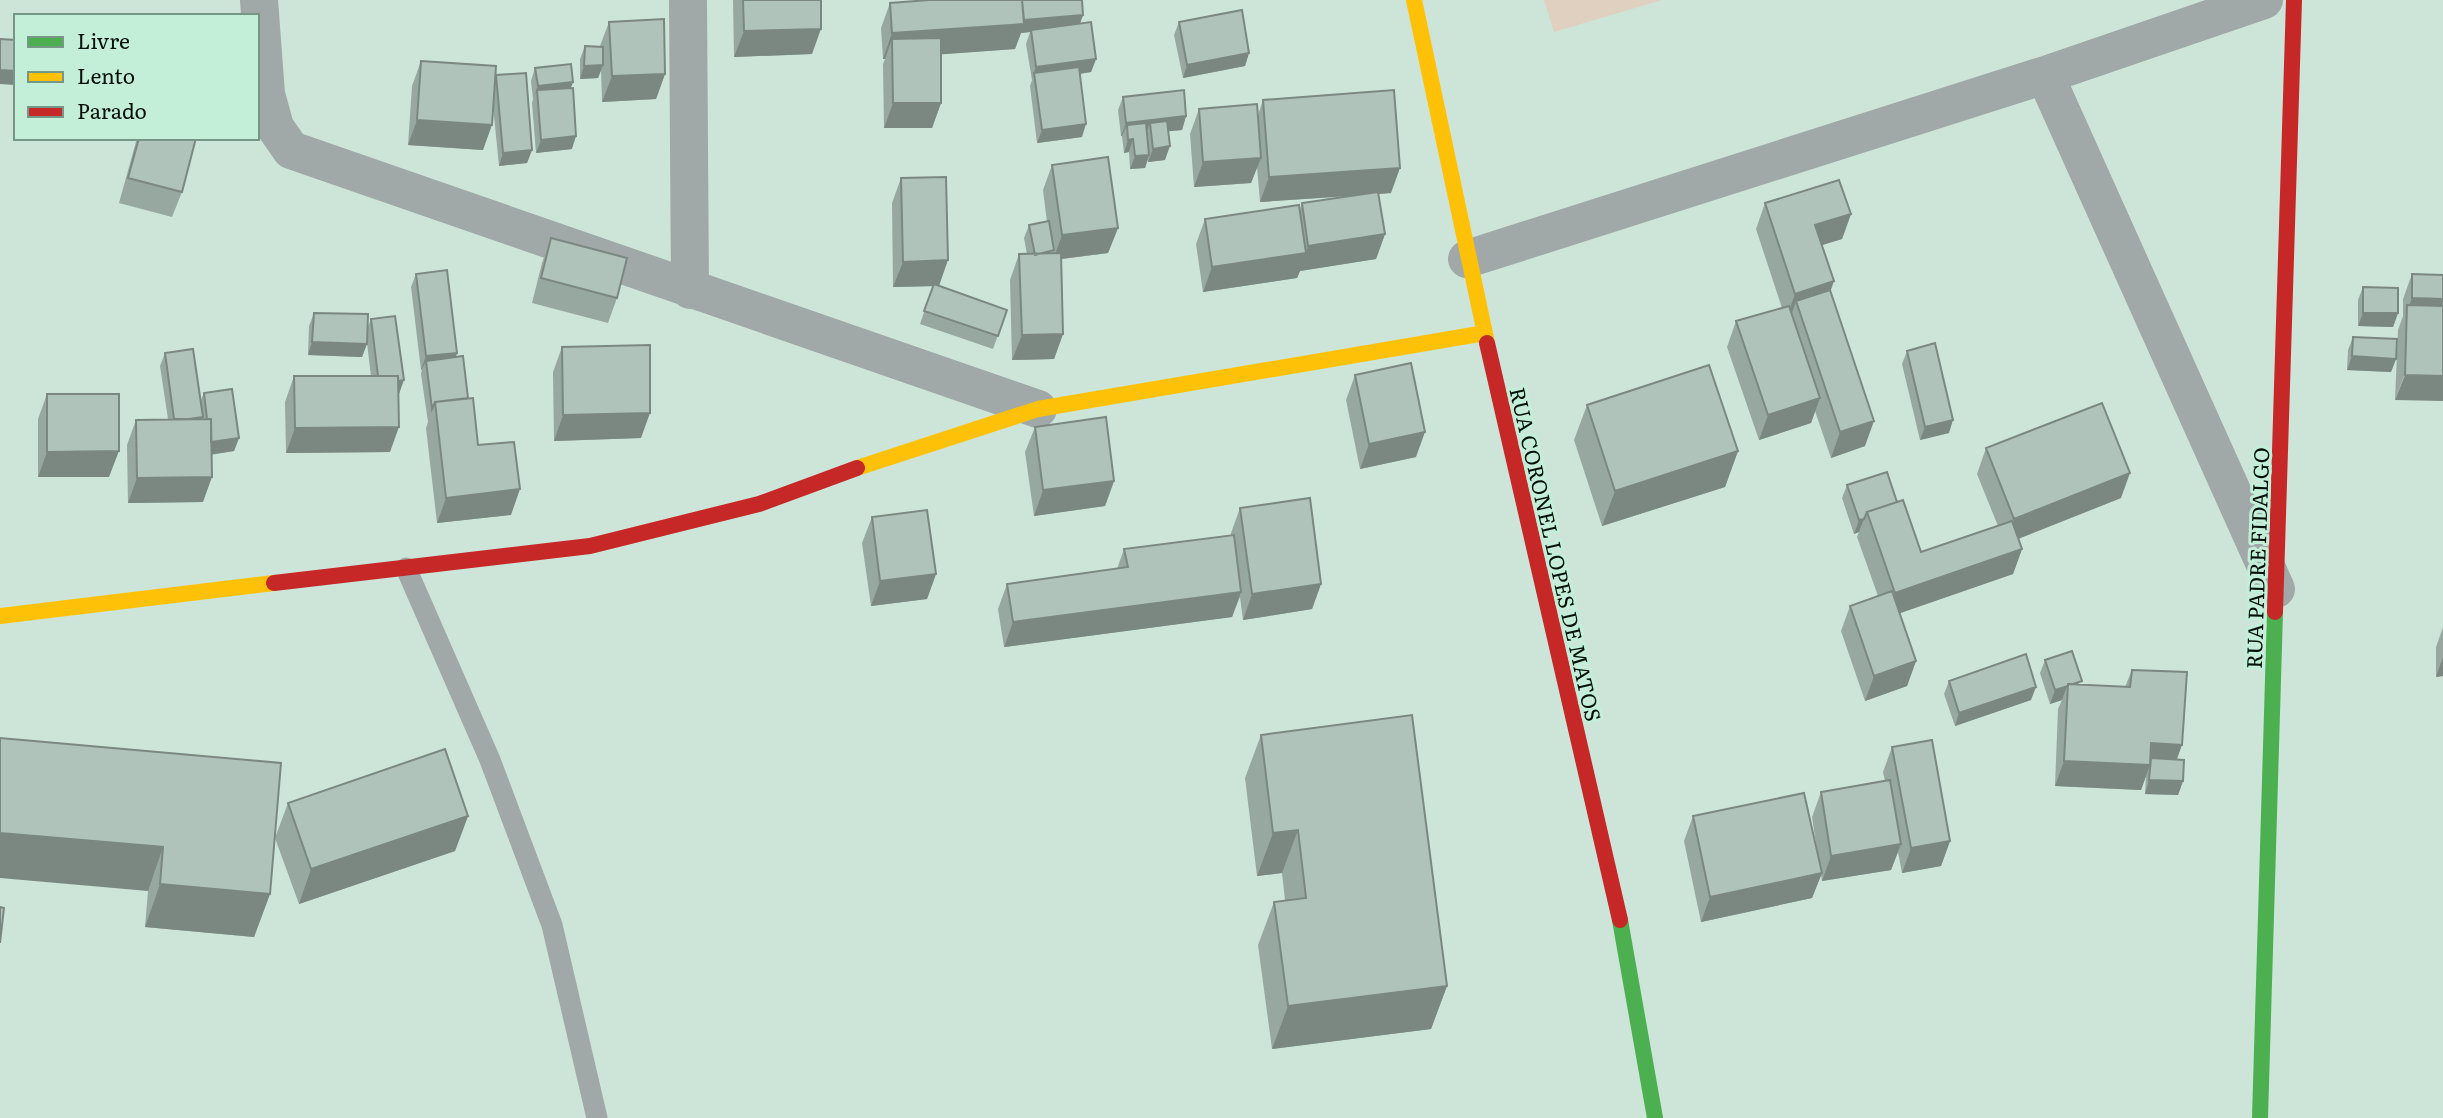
<svg xmlns="http://www.w3.org/2000/svg" width="2443" height="1118" font-family="Literata,serif">
<style>
.green{fill:#dfd0bf}
.lines{fill:none;stroke-linecap:round;stroke-linejoin:round}
.lane{stroke:#a1a8a8;stroke-width:21}
.street{stroke:#a1a8a8;stroke-width:38}
.fast{stroke:#4caf50;stroke-width:16}
.slow{stroke:#ffc107;stroke-width:16}
.jam{stroke:#c62828;stroke-width:16}
.wall{fill:#97a8a0}
.shaded-wall{fill:#7b8882}
.building{fill:#b0c3ba;stroke:#7b8882;stroke-width:2}
.labels{text-anchor:middle;dominant-baseline:central;stroke-width:6;stroke-linejoin:round;paint-order:stroke}
.street-label{font-size:21px;fill:#03110a;stroke:#c3efd9}
</style>
<rect width="100%" height="100%" fill="#cde5d9"/>
<path class="green" d="M1544 0H1662L1554 32Z"/>
<g class="lines">
<path class="lane" d="M406 568 490 760 552 925 597 1118"/>
<path class="street" d="M259 0 266 94 275 127 291 150 1038 409
M688 0 690 290
M2045 75 2276 589
M1467 259 2045 75 2264 0"/>
<path class="fast" d="M1620 920 1655 1118
M2260 1118 2275 612"/>
<path class="slow" d="M1414 0 1487 343
M857 468 1038 409 1485 333
M0 616 274 583"/>
<path class="jam" d="M1487 343 1620 920
M274 583 590 546 759 504 857 468
M2275 612 2294 0"/>
</g>
<path class="wall" d="M733 0H821L812 54 734 57Z
M890 3 1083 15 1080 24 1096 59 1091 72 1080 74 1082 137 1037 143 1030 86 1032 80 1026 44 1030 32 1021 33 1015 49 941 54V103L932 128H884L883 64 885 59H883L881 28Z
M609 22 665 74 656 99 602 102 601 70 598 78 580 79V59L585 46H600Z
M1179 22 1249 53 1245 66 1183 78 1174 35Z
M421 61 495 78 496 75 532 150 527 163 499 166 493 106 483 150 408 145 412 86Z
M535 68 571 88 572 149 536 153 532 103 533 99 531 81Z
M1123 97 1186 116 1182 130 1168 131 1165 160 1148 162V159L1145 168 1130 169 1129 152 1124 153 1122 136H1121L1118 110Z
M1263 100 1391 193 1378 194 1385 234 1376 259 1300 271 1297 278 1203 292 1196 244 1205 219 1300 210 1302 203 1352 196 1260 202 1257 167 1251 183 1194 187 1190 134 1199 109 1258 115Z
M137 138H196L182 192 172 217 119 203Z
M1052 165 1118 228 1108 253 1061 259 1063 334 1054 359 1012 360 1010 280 1019 254H1027L1024 238 1029 225 1047 222 1043 190Z
M901 178 939 286 1007 310 993 349 920 324 933 286 893 287 892 203Z
M1765 203 1851 214 1842 239 1822 245 1830 291 1865 446 1831 458 1815 411 1811 423 1759 440 1727 347 1736 321 1782 308 1756 229Z
M551 238 617 298 608 323 532 303 542 263Z
M416 274 457 353 456 357 468 398 478 445 511 515 437 523 426 428 428 422 421 374 422 369 421 370 411 287Z
M2412 274 2443 275 2395 400 2398 330 2403 316V299Z
M2363 287 2398 313 2393 327 2358 326V300Z
M314 313 368 327 371 319 399 394 390 452 286 453 285 402 294 376H371L367 343 362 357 308 355 309 326Z
M2353 337 2396 359 2391 372 2347 370 2348 350Z
M562 347 641 438 554 441 553 372Z
M1907 351 1949 433 1920 440 1902 364Z
M165 353 200 402 204 393 239 438 234 451 211 455 203 502 128 503 127 445 136 420 168 419 160 366Z
M1355 375 1416 457 1360 469 1346 400Z
M47 394 109 477H38V419Z
M1587 405 1738 451 1725 487 1602 526 1574 440Z
M1035 427 1114 481 1105 506 1034 516 1025 452Z
M1986 448 2121 498 2018 539 2022 549 2013 574 1900 613 1916 661 1907 686 1865 701 1841 631 1850 606 1878 596 1857 537 1859 532 1854 534 1842 498 1847 485 1897 502 1921 552 1998 526 1977 474Z
M1240 508 1321 584 1312 609 1243 620 1240 597 1232 617 1004 647 998 609 1007 584 1117 569 1124 549 1231 535V533Z
M872 517 936 574 927 599 871 606 862 543Z
M2443 627V676L2436 677V647Z
M2045 660 2081 685 2125 687 2132 670 2177 760 2183 781 2178 795 2145 794 2146 776 2141 790 2055 786 2058 709 2062 700 2050 704 2040 673Z
M1949 681 2031 700 1955 726 1944 694Z
M1261 735 1447 986 1431 1029 1272 1049 1258 945 1274 902 1285 900 1282 873 1257 876 1245 778Z
M0 738 270 894 254 937 145 927 148 891Z
M1892 747 1950 841 1941 866 1902 873 1898 852 1891 870 1822 881 1821 875 1812 898 1701 922 1684 841 1693 816 1818 856 1812 817 1821 792 1885 781 1883 772Z
M288 803 468 816 455 851 299 904 275 838Z"/>
<path class="shaded-wall" d="M1083 15 1078 28 1031 30 1030 32 1021 33 1015 49 892 58V39L885 59H883L892 33Z
M821 29 812 54 734 57 744 31Z
M1249 53 1245 66 1183 78 1187 65Z
M1096 59 1091 72 1035 80 1034 73 1031 80 1036 67Z
M603 65 598 78 580 79 584 66Z
M0 70 16 71 15 85 0 84Z
M665 74 656 99 602 102 612 76Z
M573 82 568 96 537 90 533 99 538 86Z
M893 103H941L932 128H884Z
M1186 116 1182 130 1151 133 1150 123 1146 134 1127 125 1122 136H1121L1126 123Z
M417 120 492 125 483 150 408 145Z
M1086 124 1082 137 1037 143 1042 130Z
M576 136 572 149 536 153 541 140Z
M1133 139 1129 152 1124 153 1128 140Z
M1170 146 1165 160 1148 162 1153 149Z
M532 150 527 163 499 166 503 153Z
M1149 155 1145 168 1130 169 1135 156Z
M1261 158 1251 183 1194 187 1203 162Z
M1400 168 1391 193 1260 202 1269 177Z
M1851 214 1842 239 1806 250 1815 225Z
M1118 228 1108 253 1053 260 1062 235Z
M1385 234 1376 259 1300 271 1297 278 1203 292 1212 267 1306 253 1308 246Z
M948 260 939 286 893 287 903 262Z
M1834 281 1825 307 1796 301 1790 318 1786 319 1795 294Z
M2412 298 2443 299V324L2407 312Z
M2363 313H2398L2393 327 2358 326Z
M1063 334 1054 359 1012 360 1022 335Z
M312 342 367 344 362 357 308 355Z
M457 353 452 366 426 361 422 369 421 370 426 356Z
M2352 356 2396 359 2391 372 2347 370Z
M2405 375 2443 376V401L2395 400Z
M404 380 399 394 374 397 378 383Z
M1820 398 1811 423 1759 440 1768 415Z
M650 413 641 438 554 441 563 415Z
M1953 420 1949 433 1920 440 1925 427Z
M1874 421 1865 446 1831 458 1840 432Z
M399 427 390 452 286 453 295 428Z
M1425 432 1416 457 1360 469 1369 444Z
M239 438 234 451 206 455 211 442Z
M119 451 109 477H38L47 452Z
M1738 451 1725 487 1602 526 1615 491Z
M2130 473 2121 498 2005 544 2014 519Z
M212 477 203 502 128 503 137 478Z
M1114 481 1105 506 1034 516 1043 490Z
M520 489 511 515 437 523 446 498Z
M1864 519 1859 532 1854 534 1859 520Z
M2022 549 2013 574 1886 618 1895 593Z
M936 574 927 599 871 606 880 581Z
M1321 584 1312 609 1243 620 1252 594Z
M1241 592 1232 617 1004 647 1013 622Z
M2443 657V676L2436 677Z
M1916 661 1907 686 1865 701 1874 676Z
M2067 686 2062 700 2050 704 2055 690Z
M2036 687 2031 700 1955 726 1959 713Z
M2151 743 2182 745 2173 770 2150 765 2141 790 2055 786 2064 761Z
M2149 780 2183 781 2178 795 2145 794Z
M468 816 455 851 299 904 311 869Z
M1298 830 1282 873 1257 876 1273 833Z
M0 833 163 847 148 891 0 878Z
M1950 841 1941 866 1902 873 1911 848Z
M1901 844 1891 870 1822 881 1831 856Z
M1822 873 1812 898 1701 922 1710 897Z
M160 884 270 894 254 937 145 927Z
M1447 986 1431 1029 1272 1049 1288 1006Z"/>
<path class="building" d="M743 0H821V29L744 31Z
M929 0H1022L1024 24 892 33 890 3Z
M1022 0H1082L1083 15 1024 20Z
M1242 10 1249 53 1187 65 1179 22Z
M664 19 665 74 612 76 609 22Z
M1091 22 1096 59 1036 67 1031 30Z
M941 38V103H893L892 39Z
M0 39 16 40V71L0 70Z
M585 46 603 47V65L584 66Z
M421 61 496 66 492 125 417 120Z
M571 64 573 82 538 86 535 68Z
M1079 67 1086 124 1042 130 1034 73Z
M526 73 532 150 503 153 496 75Z
M573 88 576 136 541 140 537 90Z
M1184 90 1186 116 1126 123 1123 97Z
M1394 90 1400 168 1269 177 1263 100Z
M1257 104 1261 158 1203 162 1199 109Z
M1167 121 1170 146 1153 149 1150 123Z
M1146 123 1149 155 1135 156 1133 139 1128 140 1127 125Z
M139 138H196L182 192 128 178Z
M1108 157 1118 228 1062 235 1052 165Z
M946 177 948 260 903 262 901 178Z
M1839 180 1851 214 1815 225 1834 281 1795 294 1765 203Z
M1378 192 1385 234 1308 246 1302 203Z
M1299 205 1306 253 1212 267 1205 219Z
M1049 221 1054 250 1035 255 1029 225Z
M551 238 627 258 617 298 541 278Z
M1061 253 1063 334 1022 335 1019 254Z
M447 270 457 353 426 356 416 274Z
M2412 274 2443 275V299L2412 298Z
M934 284 1007 310 998 336 924 311Z
M2363 287 2398 288V313H2363Z
M1830 290 1874 421 1840 432 1796 301Z
M2407 305 2443 306V376L2405 375Z
M1789 306 1820 398 1768 415 1736 321Z
M314 313 368 314 367 344 312 342Z
M395 316 404 380 398 381V376H378L371 319Z
M2353 337 2397 339 2396 359 2352 356Z
M1935 343 1953 420 1925 427 1907 351Z
M650 345V413L563 415 562 347Z
M193 349 203 417 189 419H174L165 353Z
M463 356 468 398 435 402 432 409 426 361Z
M1411 363 1425 432 1369 444 1355 375Z
M1709 365 1738 451 1615 491 1587 405Z
M294 376H398L399 427 295 428Z
M232 389 239 438 211 442V419H207L204 393Z
M47 394H119V451L47 452Z
M473 398 478 445 514 442 520 489 446 498 435 402Z
M2102 403 2130 473 2014 519 1986 448Z
M1106 417 1114 481 1043 490 1035 427Z
M211 419 212 477 137 478 136 420Z
M1887 472 1897 502 1867 512 1864 519 1859 520 1847 485Z
M1310 498 1321 584 1252 594 1240 508Z
M1903 500 1921 552 2012 521 2022 549 1895 593 1867 512Z
M927 510 936 574 880 581 872 517Z
M1234 535 1241 592 1013 622 1007 584 1128 567 1124 549Z
M1892 591 1916 661 1874 676 1850 606Z
M2072 651 2082 681 2073 684H2068V686L2055 690 2045 660Z
M2026 654 2036 687 1959 713 1949 681Z
M2132 670 2187 672 2182 745 2151 743 2150 765 2064 761 2068 684 2130 687Z
M1412 715 1447 986 1288 1006 1274 902 1306 898 1298 830 1273 833 1261 735Z
M0 738 281 763 270 894 160 884 163 847 0 833Z
M1932 740 1950 841 1911 848 1892 747Z
M445 749 468 816 311 869 288 803Z
M2151 758 2184 760 2183 781 2149 780Z
M1890 780 1901 844 1831 856 1821 792Z
M1804 793 1822 873 1710 897 1693 816Z
M0 907 4 908 0 943Z"/>
<g class="labels">
<g class="street-label">
<text transform="translate(1557 554) rotate(77)">RUA CORONEL LOPES DE MATOS</text>
<text transform="translate(2256 558) rotate(-88)">RUA PADRE FIDALGO</text>
</g>
</g>
<rect x="14" y="14" width="245" height="126" fill="#c3efd9" stroke="#769686" stroke-width="2"/>
<rect x="28" y="37" width="35" height="10" fill="#4caf50" stroke="#769686" stroke-width="2"/>
<text x="77" y="49" font-size="21" fill="#03110a">Livre</text>
<rect x="28" y="72" width="35" height="10" fill="#ffc107" stroke="#769686" stroke-width="2"/>
<text x="77" y="84" font-size="21" fill="#03110a">Lento</text>
<rect x="28" y="107" width="35" height="10" fill="#c62828" stroke="#769686" stroke-width="2"/>
<text x="77" y="119" font-size="21" fill="#03110a">Parado</text>
</svg>
